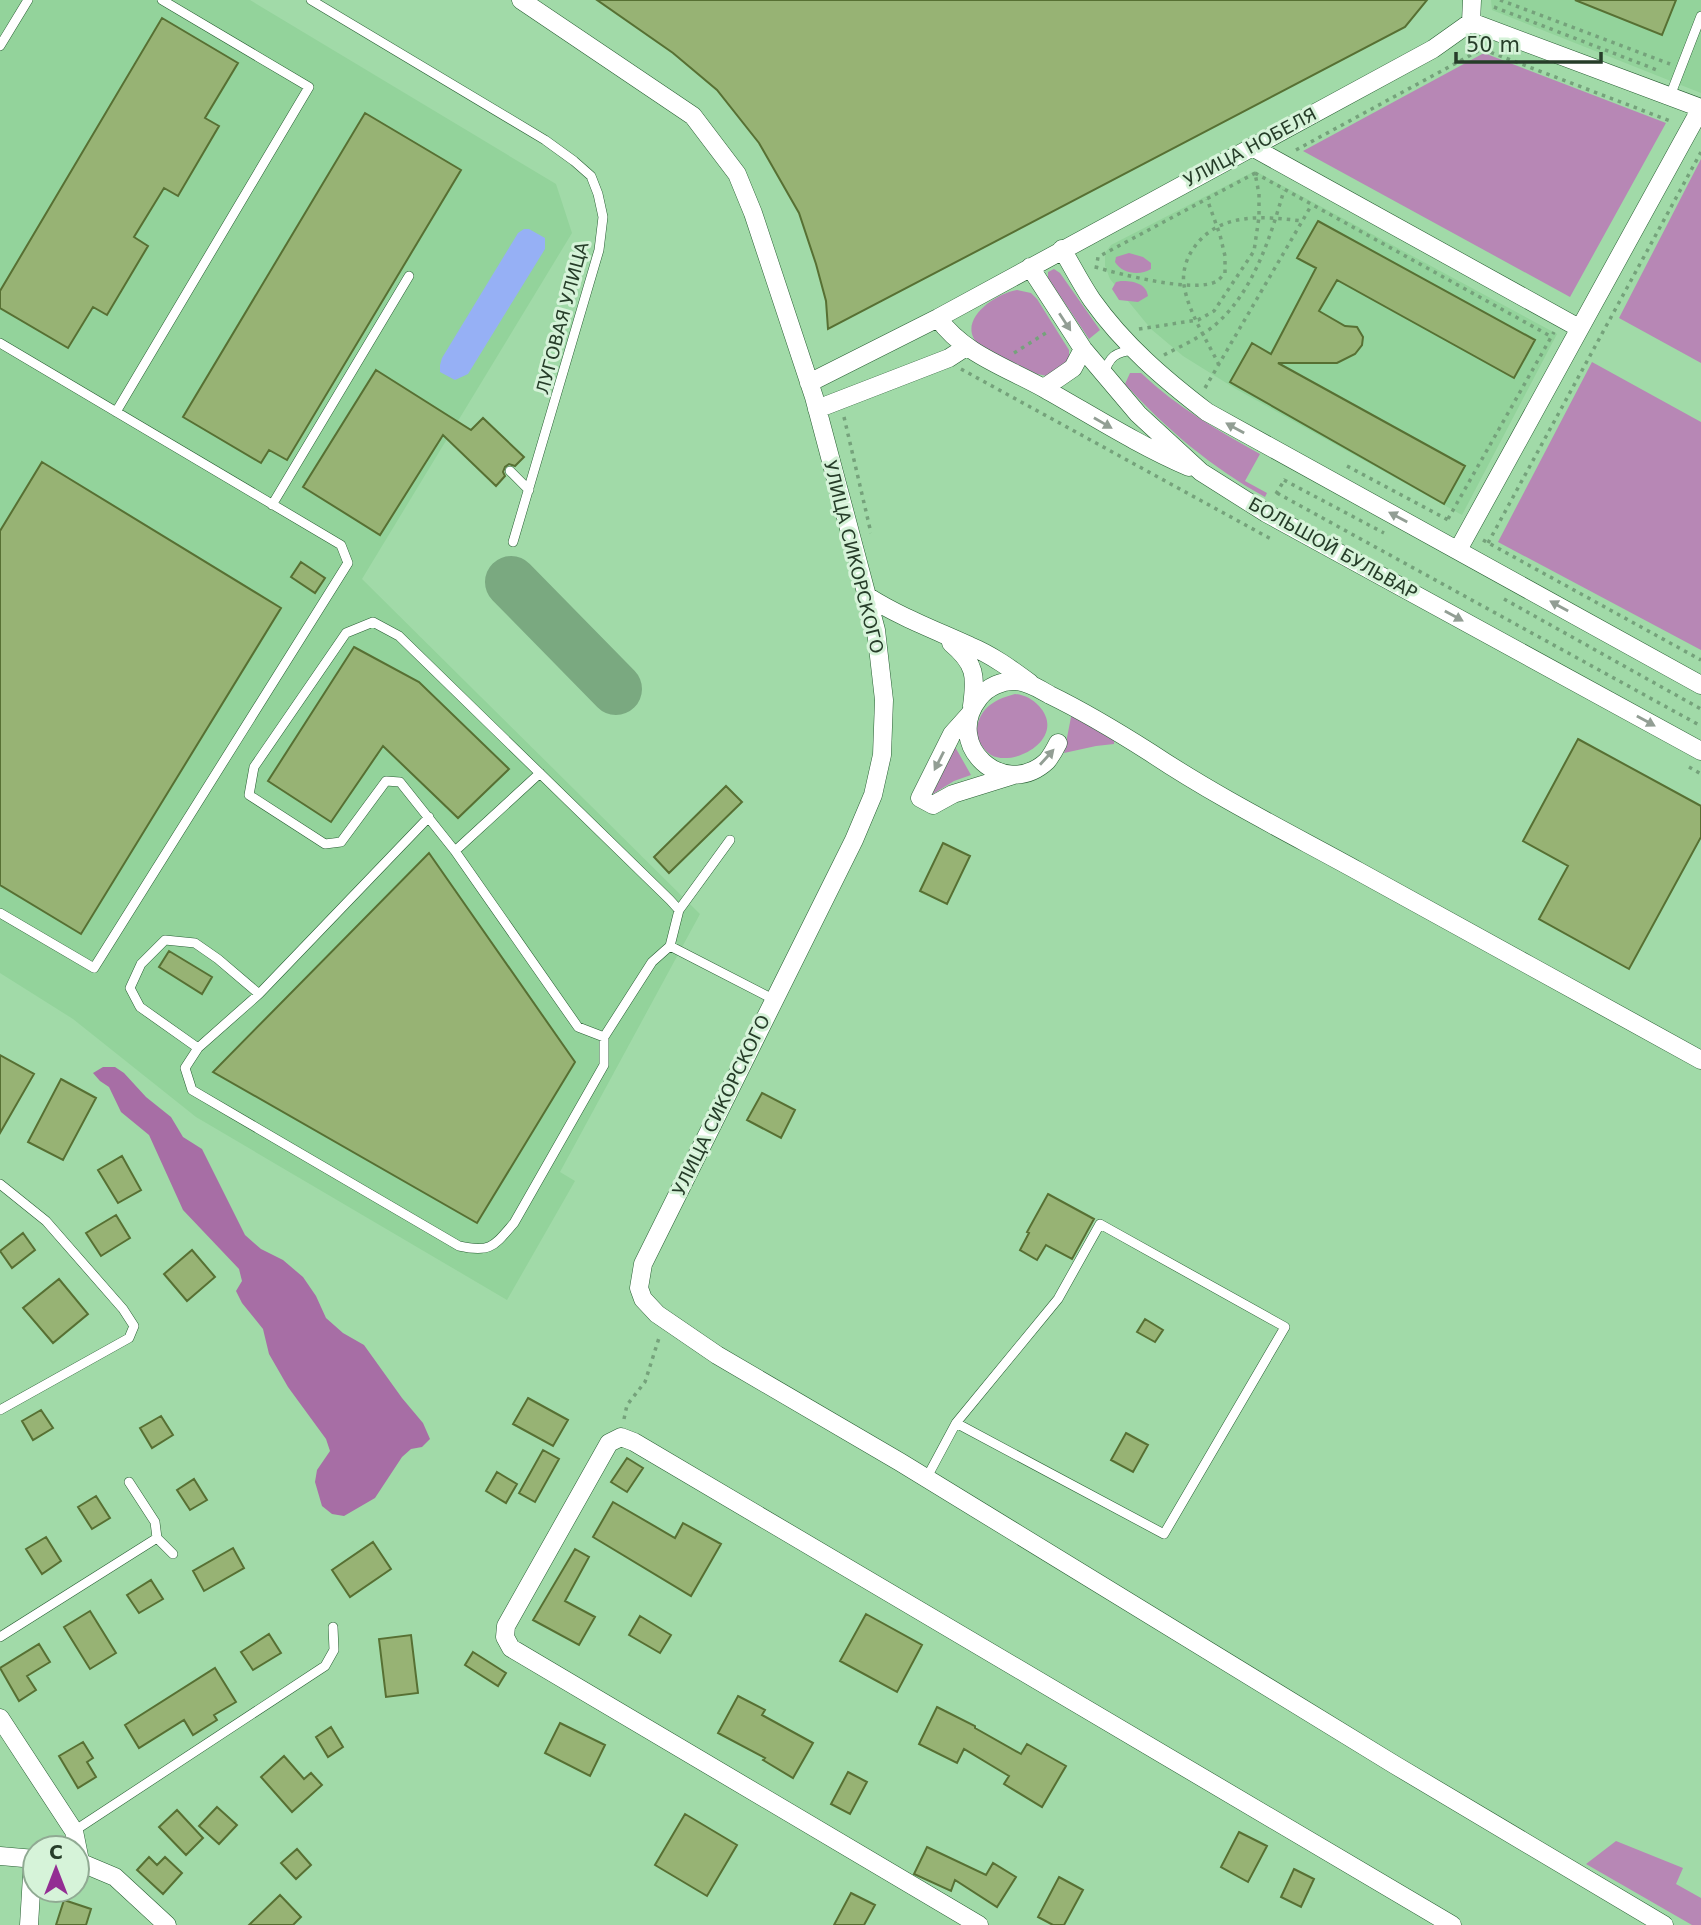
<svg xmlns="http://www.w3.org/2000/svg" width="1701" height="1925" font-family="'DejaVu Sans',sans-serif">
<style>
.built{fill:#93d39b}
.green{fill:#b787b5}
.forest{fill:#a76ea5}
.water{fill:#96b0f5}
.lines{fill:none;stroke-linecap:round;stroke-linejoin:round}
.taxiway{stroke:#7aa980;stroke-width:52}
.building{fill:#97b374;stroke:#577033;stroke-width:2}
.lane-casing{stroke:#275e32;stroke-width:10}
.street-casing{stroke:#275e32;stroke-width:19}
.path{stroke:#75a27b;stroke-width:3.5;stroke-dasharray:3.5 5;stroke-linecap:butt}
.lane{stroke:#fff;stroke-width:9}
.street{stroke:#fff;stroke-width:18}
.oneway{fill:#929e94}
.labels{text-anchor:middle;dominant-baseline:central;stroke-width:6;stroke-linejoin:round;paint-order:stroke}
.street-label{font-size:18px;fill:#263d29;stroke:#d6f3d9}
</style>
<rect width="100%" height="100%" fill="#a1daa8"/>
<path class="built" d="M0 0H250L556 184 572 233 362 579 700 914 560 1172 575 1181 507 1300 196 1117 73 1019 0 973Z
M1491 0H1701V93L1492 10Z
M1255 171 1557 334 1462 515 1236 389 1183 356 1151 329 1110 279 1105 266V253L1111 245Z"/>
<path class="green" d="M1484 53 1666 123 1570 297 1303 151Z
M1701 159V363L1619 318Z
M1129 253 1143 257 1151 263V269C1140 276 1122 274 1115 262L1116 257Z
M1054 269 1060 273 1100 330 1089 339 1048 278V272Z
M1121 281C1133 281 1146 283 1148 296L1138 302 1119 300 1112 289 1116 282Z
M1017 290 1031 293 1037 299 1069 350V360L1065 366 1047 376 1037 374 980 346C954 323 993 294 1017 290Z
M1592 362 1701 422V650L1498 542Z
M1130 373H1141C1177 407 1217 430 1260 454L1245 481 1267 493 1265 497C1211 467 1166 429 1125 384Z
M1015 694C1025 695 1032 699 1039 706 1068 738 1014 768 991 755 985 751 981 745 977 738 975 712 991 700 1015 694Z
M1072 712 1114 739V744L1096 746 1064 753Z
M954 745 971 775 954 781 933 794 928 787Z
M1616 1841 1683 1868 1676 1884 1701 1898V1925H1692L1586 1864Z"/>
<path class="forest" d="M103 1067H115L124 1073 146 1097 171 1117 183 1137 202 1149 245 1235 261 1249 283 1260 303 1277 316 1296 326 1318 343 1333 364 1345 402 1398 423 1423 430 1439 422 1447 411 1449 402 1457 375 1498 344 1516 332 1514 322 1506 315 1482 317 1470 330 1451 326 1439 288 1387 269 1354 263 1329 242 1303 236 1291 242 1281 239 1269 183 1210 149 1135 121 1112 109 1087 100 1081 93 1073Z"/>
<path class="water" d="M524 229H529L545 238V249L468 374 455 380 440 372V365L442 358 518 233Z"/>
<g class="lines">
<path class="taxiway" d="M511 582 616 689"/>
</g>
<path class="building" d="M597 0H1427L1405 27 828 329 826 301 816 264 799 213 759 143 717 90 673 53Z
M1575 0H1676L1662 35Z
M162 18 238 63 205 118 219 126 178 196 164 188 134 237 148 246 107 315 93 307 68 348 0 308V291Z
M365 113 461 170 287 460 269 450 261 463 183 417Z
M1318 221 1535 340 1514 378 1337 280 1319 311 1345 326 1357 327 1363 337 1362 345 1355 354 1337 363H1278L1465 466 1444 504 1230 382 1252 343 1271 354 1316 268 1297 258Z
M376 370 471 430 483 418 524 457 515 466 509 464 505 467 503 472 505 476 496 486 443 435 380 535 303 487Z
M42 462 281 608 81 934 0 885V531Z
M301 562 325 578 315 593 291 577Z
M354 647 419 682 509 769 458 818 383 746 331 822 268 781Z
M1578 739 1701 806V837L1629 969 1539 919 1568 866 1523 841Z
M726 786 742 802 669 873 654 857Z
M943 843 970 856 947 904 920 891Z
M429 853 575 1062 477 1223 213 1072Z
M169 951 212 977 202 994 159 967Z
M0 1055 34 1074 0 1133Z
M61 1079 96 1098 63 1160 28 1142Z
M762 1093 795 1110 781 1138 747 1120Z
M122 1156 141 1190 118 1203 98 1170Z
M1048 1194 1094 1219 1072 1259 1046 1245 1037 1260 1020 1250 1029 1233 1027 1232Z
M116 1215 130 1238 101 1256 86 1233Z
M23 1233 35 1250 12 1268 0 1251Z
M192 1250 215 1277 187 1301 164 1274Z
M59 1279 88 1314 53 1343 23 1308Z
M1145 1319 1163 1330 1155 1342 1137 1332Z
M528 1398 568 1420 553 1446 513 1424Z
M41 1410 53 1428 33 1440 22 1421Z
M161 1416 173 1435 152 1448 140 1428Z
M1126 1433 1148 1445 1133 1472 1111 1460Z
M543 1450 559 1459 535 1502 519 1493Z
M627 1458 643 1468 627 1492 611 1482Z
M497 1472 517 1484 506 1503 486 1491Z
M194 1479 207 1500 190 1510 177 1490Z
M96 1496 110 1518 92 1529 78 1507Z
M613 1502 675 1538 683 1523 721 1544 691 1596 593 1537Z
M46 1537 61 1561 42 1574 26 1549Z
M373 1542 391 1569 350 1597 332 1570Z
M233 1548 244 1568 204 1591 193 1571Z
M575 1549 589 1557 565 1601 595 1617 579 1645 533 1620Z
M151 1580 163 1599 139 1613 127 1595Z
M90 1611 116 1653 90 1669 64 1627Z
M866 1614 922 1645 897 1692 840 1661Z
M640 1616 671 1635 660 1653 629 1635Z
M269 1634 281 1653 253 1670 241 1652Z
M411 1635 418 1693 386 1697 379 1639Z
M39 1644 50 1662 27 1676 36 1690 19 1701 0 1668Z
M473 1652 506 1673 498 1686 465 1665Z
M215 1668 236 1702 214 1715 217 1720 193 1735 184 1720 139 1748 125 1725Z
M738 1696 765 1710 762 1715 813 1743 793 1778 763 1760 765 1758 718 1733Z
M937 1707 975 1726V1728L1021 1754 1027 1744 1066 1766 1042 1807 1004 1784 1009 1776 964 1749 957 1763 919 1744Z
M560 1723 605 1745 590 1776 545 1753Z
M331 1727 343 1747 328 1757 316 1737Z
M83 1742 93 1758 87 1762 96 1777 78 1788 59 1756Z
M284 1756 304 1779 311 1773 322 1785 292 1812 261 1777Z
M848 1772 867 1782 850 1814 831 1804Z
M217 1807 237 1825 219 1844 199 1826Z
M177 1810 203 1838 186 1855 159 1827Z
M685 1814 737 1845 707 1896 655 1865Z
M1239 1832 1267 1846 1248 1882 1221 1867Z
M927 1847 986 1875 993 1863 1016 1877 997 1907 955 1880 951 1891 914 1874Z
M297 1849 311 1865 296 1879 281 1863Z
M149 1857 157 1865 165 1857 182 1873 163 1894 137 1870Z
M1294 1869 1314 1879 1301 1907 1281 1897Z
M1059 1877 1083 1890 1064 1925H1053L1038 1917Z
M851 1893 875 1905 864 1925H834Z
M280 1895 301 1917 293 1925H249Z
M64 1900 91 1909 86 1925H56Z"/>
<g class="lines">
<g class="lane-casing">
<path id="lane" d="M311 0 545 140 574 161 591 176 598 194 603 217 599 250 513 542
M0 46 28 0
M1670 96 1701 16
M0 343 341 545 348 563 94 968 0 913
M1104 374C1109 357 1115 352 1134 350
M116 412 309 87 162 0
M510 471 529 490
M272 505 409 276
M429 817 259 994 198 1048 185 1068 192 1090 459 1246C491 1253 494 1246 514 1223L604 1065V1037
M455 851 540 773
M679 910 730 840
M670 946 679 910 670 900 399 636 373 622 346 633 254 767 249 795 325 844 341 842 386 781 400 782 455 851 578 1027 604 1037 652 962 670 946 773 999
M198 1048 140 1007 130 988 141 964 165 940 195 943 218 959 259 994
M0 1184 46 1221 123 1309 134 1326 129 1338 0 1410
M926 1479 956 1423 1058 1299 1100 1224 1285 1327 1164 1534 956 1423
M157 1538 173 1554
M0 1637 157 1538 155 1522 129 1482
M74 1831 325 1666 334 1650 333 1627"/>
</g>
<g class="street-casing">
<path id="street" d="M521 0 693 116 737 174 753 213 814 397 876 630 884 700 882 755 873 795 854 840 643 1264 639 1288 643 1299 657 1314 717 1355 900 1462 1395 1765 1664 1925
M1471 22 1701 108
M1471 22 1472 0
M1252 147 1579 328
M1062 249C1072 266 1081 284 1092 300 1124 345 1164 379 1207 412L1701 685
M1030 267 1083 349 1138 414 1201 472 1266 513 1701 751
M938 318C963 354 1008 368 1045 389 1093 416 1138 445 1189 467
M809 383 938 318 1433 49 1471 22
M1044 388 1073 368 1083 349
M817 409 949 358 966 347
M1458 550 1701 108
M867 596C900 617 935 630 970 646 992 655 1011 669 1030 683
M951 643C976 664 976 676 972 706
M969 715 952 734 920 798 933 805 953 794 1014 775
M1058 743C1055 749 1051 756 1047 761 1004 801 942 745 979 698 987 687 1003 680 1016 681 1029 682 1039 689 1050 695 1085 712 1118 732 1151 753 1217 797 1289 833 1358 871 1472 934 1587 997 1701 1060
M0 1718 74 1831 80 1861
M0 1856 35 1859
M77 1861 115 1877 167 1925
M29 1925 33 1859
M979 1925 511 1648 505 1637 506 1626 609 1443 621 1437 634 1442 1452 1925"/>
</g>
<path class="path" d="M1500 0 1670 64
M1494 7 1657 70
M1296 150 1482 49 1673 122
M1255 173 1552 337
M1095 267C1119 274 1196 294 1217 281 1220 279 1222 276 1225 273V256L1220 235 1207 199
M1096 269 1098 257 1259 171
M1139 329 1198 320 1214 311 1254 251 1259 217V194L1255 173
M1014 353 1049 331
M1164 355C1177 348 1191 342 1203 334 1250 303 1269 242 1284 190
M1219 365C1207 340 1188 312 1184 285 1182 273 1186 259 1193 249 1218 212 1262 216 1302 221
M961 369 1271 539
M1205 388 1311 206
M844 417 871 533
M1347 466 1452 522
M1284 480 1384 533
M1277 493 1701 726
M1276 494 1285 479
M1448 519 1554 332
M1483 540 1701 660
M1488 543 1701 152
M1504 599 1701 709
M1689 767 1701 774
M624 1419 627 1405 645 1382 659 1338"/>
<use href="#lane" class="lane"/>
<use href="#street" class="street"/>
</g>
<defs><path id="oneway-solid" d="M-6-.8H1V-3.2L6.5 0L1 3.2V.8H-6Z" transform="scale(1.75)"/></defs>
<g class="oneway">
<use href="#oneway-solid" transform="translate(1065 322) rotate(57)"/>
<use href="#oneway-solid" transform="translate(1103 423) rotate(30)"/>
<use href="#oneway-solid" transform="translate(1235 428) rotate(-151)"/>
<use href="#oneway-solid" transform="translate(1398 517) rotate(-152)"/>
<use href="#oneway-solid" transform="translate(1559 606) rotate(-151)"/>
<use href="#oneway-solid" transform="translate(1454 616) rotate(29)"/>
<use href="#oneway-solid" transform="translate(1646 721) rotate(29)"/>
<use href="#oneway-solid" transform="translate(1047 757) rotate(-48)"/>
<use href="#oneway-solid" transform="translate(939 761) rotate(117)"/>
</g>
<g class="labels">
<g class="street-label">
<text transform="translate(1250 147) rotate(-28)">УЛИЦА НОБЕЛЯ</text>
<text transform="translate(562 318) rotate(-75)">ЛУГОВАЯ УЛИЦА</text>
<text transform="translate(1333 548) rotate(29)">БОЛЬШОЙ БУЛЬВАР</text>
<text transform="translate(854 557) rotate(76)">УЛИЦА СИКОРСКОГО</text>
<text transform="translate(721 1105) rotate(-64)">УЛИЦА СИКОРСКОГО</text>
</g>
</g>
<g transform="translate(56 1869)"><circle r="33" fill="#d6f3d9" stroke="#90aa93" stroke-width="2"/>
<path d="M0-5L12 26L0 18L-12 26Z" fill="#932e93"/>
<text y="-10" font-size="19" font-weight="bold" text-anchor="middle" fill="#263d29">С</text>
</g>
<path d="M1456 52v10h145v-10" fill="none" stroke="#263d29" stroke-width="3.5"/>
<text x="1466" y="52" font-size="21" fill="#263d29" stroke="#d6f3d9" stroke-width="5" paint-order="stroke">50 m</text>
</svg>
